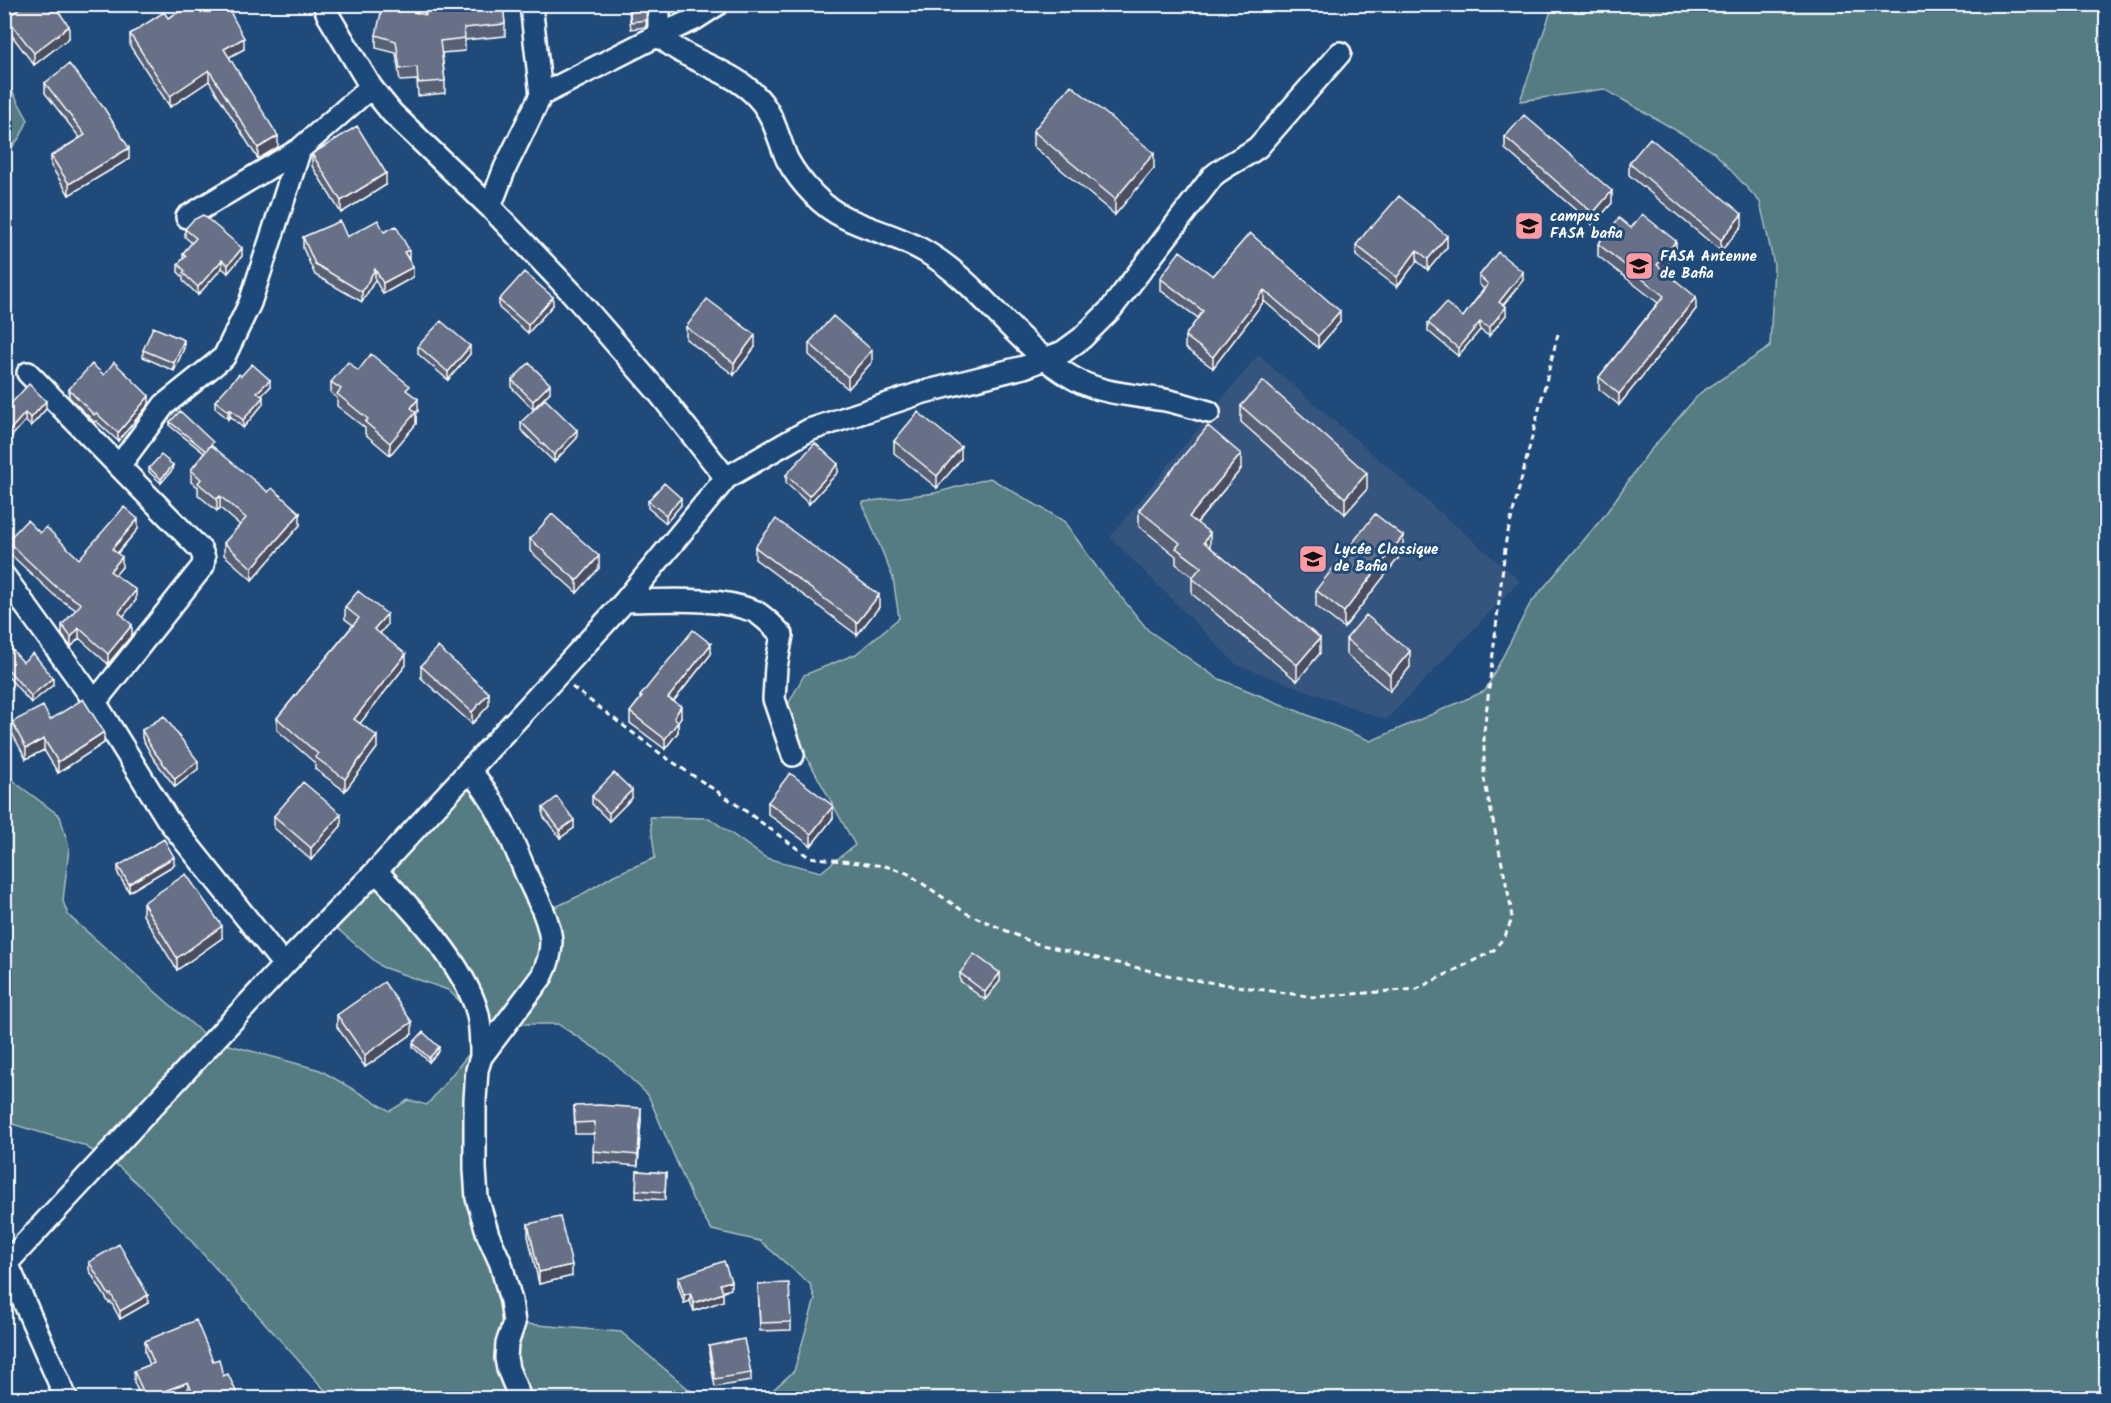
<svg xmlns="http://www.w3.org/2000/svg" width="2111" height="1403" font-family="Kalam,sans-serif">
<style>
.built{fill:#35557e}
.green{fill:#557b82;stroke:#aabdc0;stroke-width:1.5}
.lines{fill:none;stroke-linecap:round;stroke-linejoin:round}
.minor-casing{stroke:#fff;stroke-width:26}
.path{stroke:#fff;stroke-width:3;stroke-dasharray:6 4.5;stroke-linecap:butt}
.minor{stroke:#1f4a7a;stroke-width:21}
.wall{fill:#596075;stroke:#fff;stroke-width:1.5}
.shaded-wall{fill:#484e5f;stroke:#fff;stroke-width:1.5}
.building{fill:#677088;stroke:#fff;stroke-width:1.5}
.labels{text-anchor:middle;dominant-baseline:central;stroke-width:6;stroke-linejoin:round;paint-order:stroke}
.poi-label{font-size:15px;font-weight:bold;fill:#fff;stroke:#1f4a7a;text-anchor:start}
</style>
<rect width="100%" height="100%" fill="#1f4a7a"/>
<filter id="ink" filterUnits="userSpaceOnUse"><feTurbulence type="fractalNoise" baseFrequency=".0167" numOctaves="2"/><feDisplacementMap in="SourceGraphic" scale="12" xChannelSelector="R" yChannelSelector="G"/><feConvolveMatrix kernelMatrix="1 2 1 2 8 2 1 2 1" color-interpolation-filters="sRGB"/></filter>
<g filter="url(#ink)">
<path class="built" d="M1258 355 1520 581 1386 720 1237 665 1110 537Z"/>
<path class="green" d="M1553 5H2106V1398H764L794 1371 815 1299 810 1284 760 1241 712 1230 693 1200 648 1095 607 1056 558 1024H515L481 1066 477 1198 514 1323 621 1332 698 1397 715 1398H332L150 1195 119 1167 83 1145 5 1122 4 770 17 784 60 816 69 848 63 901 68 915 201 1032 215 1041 320 1070 390 1111 408 1100 427 1105 482 1038 466 1007 448 990 382 967 327 920 470 767 545 912 581 895 614 875 655 858 650 817 709 818 766 858 821 872 855 845 805 754 773 732 804 675 856 654 899 618 893 578 862 502 935 493 990 478 1064 521 1098 569 1148 630 1217 678 1371 741 1485 691 1530 604 1604 516 1648 453 1700 393 1770 347 1774 265 1760 202 1714 152 1604 89 1520 101Z
M4 76 28 120 20 137 5 156Z"/>
<g class="lines">
<g class="minor-casing">
<path id="minor" d="M531 4 541 95
M659 4V35C687 63 731 68 758 98 774 115 778 138 787 159 794 172 803 184 814 195 845 228 888 229 926 252 982 285 1015 345 1073 378 1100 394 1135 395 1165 400 1180 403 1195 408 1209 412
M490 207 505 168 541 95 659 35 695 19 718 4
M187 217 300 149 371 87
M28 373 201 550 204 558 203 566 95 702
M119 466 164 405 224 357 250 303 300 149
M726 478 809 430 924 392 1024 367 1063 352 1082 338 1111 309 1213 176C1227 164 1244 158 1258 147L1340 53
M4 576 95 702 168 820 284 965
M625 601C664 601 716 596 754 611 764 616 774 627 782 635L776 667 774 699 793 755
M469 770C496 800 512 839 527 876 536 896 549 918 551 941 551 954 548 964 542 976L481 1057 477 1070 475 1100V1169L477 1198 488 1235 501 1264 511 1301 514 1323 507 1344 506 1358 508 1369 520 1398
M376 871C411 908 463 963 477 1011 481 1025 481 1042 481 1057
M7 1263 66 1398
M4 1266 284 965 376 871 528 707 625 601 726 478 659 393 572 293 490 207 392 113 371 87 328 15 324 4"/>
</g>
<path class="path" d="M572 687 665 757 733 802 809 857 885 866 907 873 966 913 1034 943 1180 978 1314 997 1417 989 1493 951 1505 936 1512 919 1510 902 1484 778V732L1506 540 1558 334"/>
<use href="#minor" class="minor"/>
</g>
<path class="wall" d="M187 4H231V13L244 49 229 57 278 147 258 159 209 81 170 107 130 46V34L168 18 189 7Z
M424 4H503L505 24V36L465 40V51L442 53 445 81V93L418 96 417 80 400 81 396 53 376 48V35L425 15Z
M628 4H647L646 27 631 29Z
M7 18 69 38 34 65 7 29Z
M45 83 129 159 69 195 51 166V156L80 138 45 93Z
M1033 131 1154 168 1115 215 1033 146Z
M1505 137 1612 203 1593 225 1505 149Z
M312 154 386 185 341 213 312 166Z
M1629 163 1742 226 1721 251 1629 175Z
M1372 227 1447 247 1428 270 1417 261 1397 287 1356 256V245Z
M1631 228 1676 253 1663 270 1696 309 1619 405 1599 389V377L1658 303 1598 256V244Z
M185 229 242 256 228 273 222 268 198 295 183 281V277L178 272V264L183 259V253L192 243 185 237Z
M384 232 409 260 413 277 383 294 375 280 362 302 315 275 303 248V237H347Z
M1250 233 1340 322 1318 348 1264 301 1213 368 1185 348V336L1198 318 1160 290V278L1213 276Z
M1479 276 1523 280 1503 305 1506 315 1489 336 1480 330 1458 356 1428 331V323L1463 317 1484 289 1479 284Z
M499 300 553 305 528 333 499 308Z
M686 327 755 347 734 375 686 339Z
M809 343 872 362 848 389 809 355Z
M418 346 470 354 448 380 418 354Z
M184 348 174 371 143 357V350Z
M358 371 410 393 418 411 416 413V424L390 455 365 434V428L337 406V398L331 393V382Z
M104 375 149 404 118 441 96 421 94 422 69 397V389Z
M241 376 270 387 261 396 263 404 243 428 230 416 228 419 215 408V401Z
M512 380 550 392 533 409 512 388Z
M1241 406 1367 489 1345 514 1241 422Z
M46 409 31 426 25 421 10 438 4 433V411Z
M170 422 213 447 300 525 252 580 224 555V543L240 525 220 508 217 511 198 495V487L191 482V470L204 453 170 426Z
M521 422 577 438 554 462 521 430Z
M894 441 961 459 937 488 894 453Z
M149 468 173 469 161 483 149 472Z
M1241 469 1197 523 1210 547 1320 653 1297 681 1192 594V578L1193 577 1176 564V556L1139 526V510Z
M838 472 809 504 786 483V475Z
M648 501 681 505 666 523 648 508Z
M138 529 117 554 122 567 115 575 136 600 123 616 132 635 108 664 79 638 71 647 62 635V625L76 610 55 596 7 551V541L40 533 79 559Z
M530 539 599 568 577 593 530 551Z
M755 547 879 607 857 635 755 559Z
M1403 552 1344 628 1316 606V590Z
M345 607 387 625 380 633 406 665 360 723 377 748 345 791 315 769V763L277 730V718L353 625 345 619Z
M1346 639 1410 667 1390 691 1346 654Z
M4 649 23 662 53 685 31 703 4 672Z
M711 654 673 702 681 717 678 721V732L665 749 630 723V712L640 699V696Z
M421 666 489 705 472 724 421 678Z
M50 720 104 743 58 773 44 750 26 759 12 733V722Z
M142 730 198 769 175 787 153 758 142 738Z
M592 796 632 798 609 821 592 804Z
M768 802 833 818 811 846 768 814Z
M543 808 574 828 560 838 543 816Z
M274 816 341 826 311 860 274 828Z
M174 865 129 892 118 874V866Z
M143 903 222 938 177 970 143 915Z
M960 973 1000 981 985 1000 960 981Z
M337 1015 412 1034 365 1067 337 1027Z
M413 1043 439 1051 429 1062 413 1047Z
M574 1106 641 1119 638 1166 593 1162 594 1134H575Z
M637 1171 666 1173 665 1200 636 1198Z
M528 1224 572 1276 539 1284 528 1236Z
M89 1262 148 1303 120 1319 111 1302 109 1303 89 1270Z
M678 1277 731 1289 722 1291 723 1301 694 1311 690 1301 684 1303 678 1285Z
M758 1284 791 1322V1330L760 1331Z
M145 1341 213 1361 239 1398H191L188 1393 175 1398H141L134 1382V1371L150 1365 145 1352Z
M709 1346 751 1373V1381L715 1387 709 1354Z"/>
<path class="shaded-wall" d="M69 26V38L34 65V53Z
M244 38V49L224 60V49Z
M209 70V81L170 107V96Z
M278 136V147L258 159V148Z
M129 148V159L69 195V184Z
M1154 153V168L1115 215V199Z
M386 173V185L341 213V201Z
M1612 191V203L1593 225V213Z
M1742 214V226L1721 251V240Z
M1447 236V247L1428 270V259Z
M1676 241V253L1657 277V265Z
M242 248V256L228 273V265Z
M409 250V260L404 252Z
M1417 250V261L1397 287V277Z
M222 260V268L198 295V287Z
M413 267V277L383 294V283Z
M10 268V280L4 285V273Z
M375 269V280L362 302V292Z
M1523 272V280L1499 310V302Z
M1264 290V301L1213 368V357Z
M553 297V305L528 333V325Z
M1696 297V309L1619 405V394Z
M1506 307V315L1489 336V328Z
M1340 311V322L1318 348V336Z
M1480 322V330L1458 356V348Z
M755 335V347L734 375V363Z
M184 340V348L174 371V363Z
M470 346V354L448 380V372Z
M872 350V362L848 389V377Z
M270 380V387L257 400V392Z
M550 384V392L533 409V401Z
M149 396V404L118 441V433Z
M263 397V404L243 428V420Z
M418 399V411L416 413V424L390 455V443L411 408Z
M46 401V409L31 426V418Z
M230 409V416L228 419V411Z
M25 413V421L10 438V430Z
M577 430V438L554 462V455Z
M961 447V459L937 488V476Z
M1241 454V469L1189 532V517Z
M838 464V472L809 504V496Z
M173 465V469L161 483V479Z
M1367 473V489L1345 514V498Z
M220 496V508L217 511V499Z
M681 498V505L666 523V515Z
M300 513V525L252 580V568Z
M138 519V529L112 559V549Z
M1210 533V549L1204 542Z
M1403 536V552L1344 628V612Z
M599 556V568L577 593V581Z
M122 557V567L110 581V571Z
M136 590V600L119 622V612Z
M879 595V607L857 635V623Z
M387 614V625L374 640V629Z
M132 625V635L108 664V654Z
M79 628V638L71 647V637Z
M1320 638V653L1297 681V665Z
M711 644V654L668 708V698Z
M1410 651V667L1390 691V675Z
M406 654V665L354 731V719Z
M53 678V685L31 703V696Z
M489 693V705L472 724V712Z
M681 706V717L675 726 678 722V732L665 749V739L674 718Z
M104 732V743L58 773V762Z
M377 736V748L345 791V779Z
M44 739V750L26 759V748Z
M198 761V769L175 787V779Z
M632 790V798L609 821V813Z
M833 806V818L811 846V834Z
M341 814V826L311 860V848Z
M574 820V828L560 838V830Z
M174 857V865L129 892V884Z
M222 926V938L177 970V958Z
M1000 973V981L985 1000V992Z
M412 1022V1034L365 1067V1055Z
M439 1047V1051L429 1062V1058Z
M641 1108V1119L638 1166V1155Z
M572 1265V1276L539 1284V1272Z
M731 1281V1289L720 1292V1284Z
M690 1293V1301L684 1303V1295Z
M723 1293V1301L694 1311V1303Z
M148 1295V1303L120 1319V1311Z
M188 1382V1393L175 1398H147Z"/>
<path class="building" d="M25 4H53L69 26 34 53 7 18Z
M194 4H230L227 6 244 38 224 49 278 136 258 148 209 70 170 96 130 34 164 12 168 18Z
M383 4 426 15 425 4H503L505 24 464 28 465 38 440 41 445 81 418 83 417 67 400 69 396 41 376 35Z
M629 4H647L646 20 631 22Z
M69 64 104 108 129 148 69 184 51 156 85 135 45 83Z
M1071 85 1154 153 1115 199 1033 131Z
M1524 115 1612 191 1593 213 1505 137Z
M357 126 386 173 341 201 312 154Z
M1650 138 1742 214 1721 240 1629 163Z
M1399 196 1447 236 1428 259 1417 250 1397 277 1356 245 1371 226 1372 227Z
M1642 214 1676 241 1657 265 1696 297 1619 394 1599 377 1664 296 1598 244 1619 218 1631 228Z
M203 215 242 248 228 265 222 260 198 287 183 273 185 271 178 264 186 256 183 253 196 238 185 229 193 220Z
M378 220 384 232 396 226 409 250 404 252 413 267 383 283 375 269 362 292 315 264 303 237 340 221 347 237Z
M1250 233 1340 311 1318 336 1264 290 1213 357 1185 336 1203 311 1160 278 1180 251 1213 276Z
M1498 252 1523 272 1499 302 1506 307 1489 328 1480 322 1458 348 1428 323 1446 303 1463 317 1488 284 1479 276Z
M4 262 10 268 4 273Z
M524 272 553 297 528 325 499 300Z
M707 299 755 335 734 363 686 327Z
M833 316 872 350 848 377 809 343Z
M441 321 470 346 448 372 418 346Z
M153 327 184 340 174 363 143 350Z
M371 354 410 386 406 390 418 399 411 408 416 412 390 443 365 422 368 419 337 394 341 389 331 382 348 362 358 371Z
M114 362 149 396 118 433 96 413 94 415 69 389 92 364 104 375Z
M529 363 550 384 533 401 512 380Z
M252 364 270 380 257 392 263 397 243 420 230 409 228 411 215 401 239 374 241 376Z
M1263 381 1367 473 1345 498 1241 406Z
M29 384 46 401 31 418 25 413 10 430 4 425V411Z
M545 399 577 430 554 455 521 422Z
M180 411 213 442 206 451 170 422Z
M918 412 961 447 937 476 894 441Z
M1208 426 1241 454 1189 517 1210 533 1204 542 1320 638 1297 665 1192 578 1201 567 1176 548 1180 543 1139 510Z
M815 443 838 464 809 496 786 475Z
M211 445 268 492 272 488 300 513 252 568 224 543 246 518 220 496 217 499 198 483 201 479 191 470Z
M161 455 173 465 161 479 149 468Z
M664 483 681 498 666 515 648 501Z
M124 507 138 519 112 549 122 557 110 571 136 590 119 612 132 625 108 654 79 628 71 637 62 625 81 604 55 586 7 541 27 520 40 533 46 527 79 559Z
M552 514 599 556 577 581 530 539Z
M1375 514 1403 536 1344 612 1316 590Z
M776 519 879 595 857 623 755 547Z
M358 591 387 614 374 629 406 654 354 719 377 736 345 779 315 757 318 754 277 718 359 618 345 607Z
M1366 615 1410 651 1390 675 1346 639Z
M693 630 711 644 668 698 681 706 674 718 678 722 665 739 630 712 642 697 640 696Z
M9 646 23 662 33 653 53 678 31 696 4 665V649Z
M438 647 489 693 472 712 421 666Z
M83 699 104 732 58 762 44 739 26 748 12 722 43 706 50 720Z
M164 716 198 761 175 779 153 750 142 730Z
M614 773 632 790 609 813 592 796Z
M790 773 833 806 811 834 768 802Z
M303 782 341 814 311 848 274 816Z
M557 797 574 820 560 830 543 808Z
M164 839 174 857 129 884 118 866Z
M186 874 222 926 177 958 143 903Z
M974 954 1000 973 985 992 960 973Z
M384 982 412 1022 365 1055 337 1015Z
M423 1032 439 1047 429 1058 413 1043Z
M599 1105 641 1108 638 1155 593 1151 595 1122 575 1123 574 1106Z
M637 1171 666 1173 665 1192 636 1190Z
M560 1217 572 1265 539 1272 528 1224Z
M119 1244 148 1295 120 1311 111 1294 109 1295 89 1262Z
M724 1261 731 1281 720 1284 723 1293 694 1303 690 1293 684 1295 678 1277Z
M789 1283 791 1322 760 1323 758 1284Z
M196 1320 213 1361 219 1359 223 1376 228 1374 239 1398H195L188 1382 146 1398 134 1371 154 1363 145 1341Z
M744 1339 751 1373 715 1379 709 1346Z"/>
</g>
<defs>
<g id="university-square" transform="scale(1.5)"><rect x="-9" y="-9" width="18" height="18" rx="4" fill="#ff9aa2" stroke="#1f4a7a"/><path d="M0-5L7-2L0 1L-7-2ZM-4 1L0 2.5L4 1V4Q0 6-4 4Z" fill="#111"/></g>
<g id="school-square" transform="scale(1.5)"><rect x="-9" y="-9" width="18" height="18" rx="4" fill="#ff9aa2" stroke="#1f4a7a"/><path d="M0-5L7-2L0 1L-7-2ZM-4 1L0 2.5L4 1V4Q0 6-4 4Z" fill="#111"/></g>
</defs>
<g fill-rule="evenodd">
<use href="#university-square" x="1529" y="226"/>
<use href="#school-square" x="1639" y="266"/>
<use href="#school-square" x="1313" y="559"/>
</g>
<g class="labels">
<g class="poi-label">
<text x="1550" y="217">campus<tspan x="1550" dy="17">FASA bafia</tspan></text>
<text x="1660" y="257">FASA Antenne<tspan x="1660" dy="17">de Bafia</tspan></text>
<text x="1334" y="550">Lycée Classique<tspan x="1334" dy="17">de Bafia</tspan></text>
</g>
</g>
<rect width="2111" height="1403" fill="none" stroke="#1f4a7a" stroke-width="24"/>
<rect x="12" y="12" width="2087" height="1379" fill="none" stroke="#fff" stroke-width="2" filter="url(#ink)"/>
</svg>
